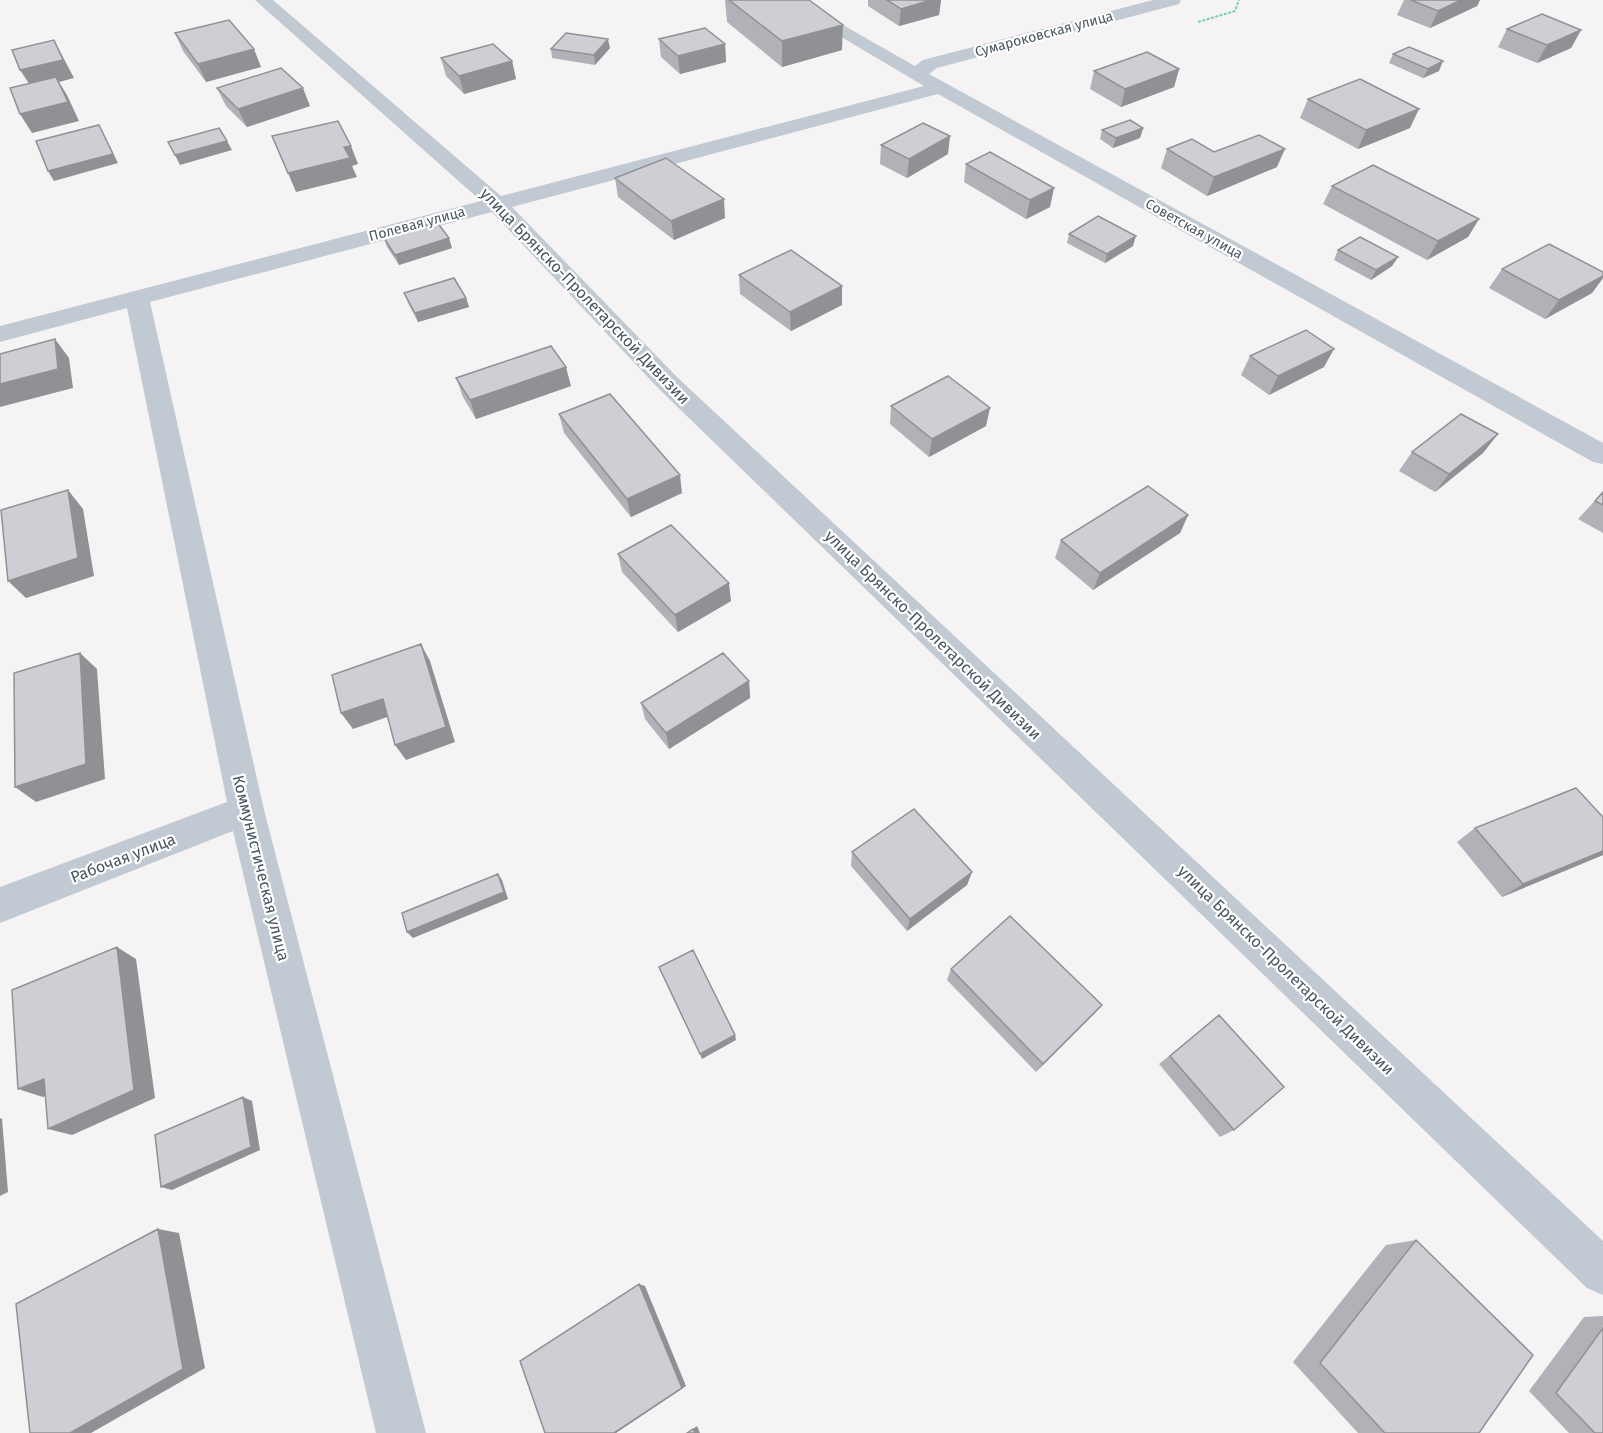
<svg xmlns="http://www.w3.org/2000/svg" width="1603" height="1433" font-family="'Fira Sans',sans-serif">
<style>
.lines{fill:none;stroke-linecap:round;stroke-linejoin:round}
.path{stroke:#7ad0a6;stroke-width:2;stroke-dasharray:3 1.5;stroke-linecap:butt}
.street{fill:#c1cad2;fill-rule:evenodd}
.wall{fill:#b0b2b7}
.shaded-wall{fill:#909195}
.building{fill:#cdcfd5;stroke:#909195;stroke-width:1.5}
.labels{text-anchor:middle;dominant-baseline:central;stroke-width:4.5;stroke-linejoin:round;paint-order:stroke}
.far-street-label{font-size:14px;fill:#4a5661;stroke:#fff}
.street-label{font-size:16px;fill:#4a5661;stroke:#fff}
</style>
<rect width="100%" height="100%" fill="#f5f3f3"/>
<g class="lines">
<path class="path" d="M1198 22 1235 11 1239 0"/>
<path class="street" d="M255 0H273L501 196 924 86 779 0H799L915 66 923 60 1153 0H1181L1179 4 937 68 929 74 1603 443V464L1593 462 938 94 512 207 677 377 1603 1241V1295L1587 1288 659 389 492 212 150 302 264 810 426 1433H376L233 831 0 923V887L227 802 127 308 0 342V326L481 201Z"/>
</g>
<path class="wall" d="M725 0H809L842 50 782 67 727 22Z
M868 0H941L939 15 899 26 868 6Z
M1404 0H1480L1477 6 1430 28 1397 15Z
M1507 29 1581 30 1571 48 1537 63 1498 47Z
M175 33 261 67 206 82 183 51Z
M659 39 725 44 726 62 680 74 661 57Z
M610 48 595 65 552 58 551 49Z
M1393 54 1439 71 1423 78 1389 63Z
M441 58 512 61 516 79 464 94 446 76Z
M1179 69 1174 87 1121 107 1090 89 1094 71Z
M217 88 310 106 247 127 226 106Z
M1308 99 1410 128 1358 149 1300 118Z
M1143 128 1140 138 1113 148 1100 139 1102 130Z
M881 145 948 154 907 178 880 164Z
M1167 149 1214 152 1277 167 1207 196 1161 168Z
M966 164 1050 207 1026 219 964 182Z
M615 178 725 218 674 240 618 197Z
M1332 186 1479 219 1468 237 1427 260 1323 204Z
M1069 234 1133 246 1105 263 1067 243Z
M384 238 452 248 399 265 387 247Z
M1338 250 1398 257 1392 266 1371 280 1334 260Z
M1502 269 1603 272V278L1592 293 1545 319 1489 288Z
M739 275 842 286V305L791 331 740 294Z
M404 293 466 298 469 307 418 322 408 303Z
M1250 356 1324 367 1269 395 1241 375Z
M456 378 571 386 476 419 463 397Z
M891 406 986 426 929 457 890 424Z
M559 414 682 493 631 517 564 433Z
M1498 434 1483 453 1435 492 1399 471 1412 452Z
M1603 492V533L1578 519Z
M1188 515 1180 533 1093 590 1055 558 1061 540Z
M618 554 731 601 678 632 622 572Z
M749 681 750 698 669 749 645 719 641 703Z
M1603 817V855L1502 897 1457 842 1475 828Z
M852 852 972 872 967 885 907 931 851 866Z
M951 969 1102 1005 1036 1072 947 980Z
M1219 1015 1234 1130 1220 1137 1159 1064Z
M1416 1240 1479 1433H1358L1293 1362 1386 1245Z
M1603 1316V1433H1569L1529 1391 1584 1317Z"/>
<path class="shaded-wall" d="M931 0H941L939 15 899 26 901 9Z
M1461 0H1480L1477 6 1430 28 1438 11Z
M843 25 842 50 782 67V41Z
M1581 30 1571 48 1537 63 1547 45Z
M608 39 610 48 595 65 594 55Z
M54 40 74 78 59 82 67 95 79 121 32 133 20 114 32 88 20 70Z
M725 44 726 62 680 74 678 56Z
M254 49 261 67 206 82 198 64Z
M512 61 516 79 464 94 459 76Z
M1443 61 1439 71 1423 78 1428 69Z
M1179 69 1174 87 1121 107 1125 89Z
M303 88 310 106 247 127 238 109Z
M1419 109 1410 128 1358 149 1366 130Z
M99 125 118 163 54 181 48 171Z
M1143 128 1140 138 1113 148 1116 138Z
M950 136 948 154 907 178 909 159Z
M227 141 232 150 180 165 175 155Z
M351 146 358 164 352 166 357 177 296 192 288 173 344 147Z
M1285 149 1277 167 1207 196 1214 177Z
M1054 188 1050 207 1026 219 1030 200Z
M724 199 725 218 674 240 671 221Z
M1479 219 1468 237 1427 260 1438 241Z
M1136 236 1133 246 1105 263 1107 254Z
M449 238 452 248 399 265 395 255Z
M1398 257 1392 266 1371 280 1376 270Z
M1603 276V278L1592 293 1545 319 1559 300Z
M842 286V305L791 331 790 312Z
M466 298 469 307 418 322 415 313Z
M55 339 69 358 73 388 0 407V384Z
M1334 349 1324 367 1269 395 1278 376Z
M566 367 571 386 476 419 470 400Z
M990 408 986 426 929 457 932 439Z
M1498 434 1483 453 1435 492 1449 474Z
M680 475 682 493 631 517 627 499Z
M68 490 83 509 94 576 26 598 8 581Z
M1188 515 1180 533 1093 590 1100 573Z
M729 583 731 601 678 632 675 615Z
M421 644 430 661 455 742 406 760 395 745Z
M80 653 97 669 105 779 36 802 15 787Z
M749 681 750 698 669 749 666 733Z
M383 699 393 715 353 729 341 713Z
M1603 851V855L1502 897 1523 884Z
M972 872 967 885 907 931 910 919Z
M498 874 502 880 508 899 413 938 407 932Z
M117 947 136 959 155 1098 72 1135 48 1129Z
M1102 1005 1093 1015 1036 1072 1043 1064Z
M735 1035 736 1040 702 1059 700 1054Z
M44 1079 67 1087 43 1097 18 1089Z
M243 1097 252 1101 260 1150 172 1190 161 1187Z
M0 1118 2 1119 8 1192 0 1196Z
M158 1229 179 1233 205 1368 91 1433H70Z
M639 1284 645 1286 686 1386 616 1433H614Z
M697 1426 700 1433H695L693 1429Z"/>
<path class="building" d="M729 0H809L843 25 782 41Z
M887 0H931L901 9Z
M1411 0H1461L1438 11Z
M1542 14 1581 30 1547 45 1507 29Z
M229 20 254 49 198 64 175 33Z
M705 28 725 44 678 56 659 39Z
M566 33 608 39 594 55 551 49Z
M54 40 63 60 20 70 12 50Z
M493 44 512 61 459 76 441 58Z
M1409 47 1443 61 1428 69 1393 54Z
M1147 52 1179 69 1125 89 1094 71Z
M281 68 303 88 238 109 217 88Z
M56 77 68 102 20 114 10 88Z
M1360 79 1419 109 1366 130 1308 99Z
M1130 120 1143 128 1116 138 1102 130Z
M338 121 351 146 344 147 350 158 288 173 272 136Z
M923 123 950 136 909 159 881 145Z
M99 125 113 154 48 171 36 141Z
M219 128 227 141 175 155 168 142Z
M1259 135 1285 149 1214 177 1167 149 1192 139 1214 152Z
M990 152 1054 188 1030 200 966 164Z
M666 158 724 199 671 221 615 178Z
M1373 165 1479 219 1438 241 1332 186Z
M1098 216 1136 236 1107 254 1069 234Z
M437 222 449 238 395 255 384 238Z
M1360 237 1398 257 1376 270 1338 250Z
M1549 244 1603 272V276L1559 300 1502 269Z
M791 250 842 286 790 312 739 275Z
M454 278 466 298 415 313 404 293Z
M1306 330 1334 349 1278 376 1250 356Z
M55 339 58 369 0 384V354Z
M551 346 566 367 470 400 456 378Z
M948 376 990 408 932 439 891 406Z
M610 394 680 475 627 499 559 414Z
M1461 414 1498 434 1449 474 1412 452Z
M1148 486 1188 515 1100 573 1061 540Z
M68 490 78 558 8 581 1 510Z
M1603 492V505L1595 501Z
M671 525 729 583 675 615 618 554Z
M421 644 446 727 395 745 383 699 341 713 332 675Z
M80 653 86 764 15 787 14 673Z
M723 653 749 681 666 733 641 703Z
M1576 788 1603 817V851L1523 884 1475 828Z
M914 809 972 872 910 919 852 852Z
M498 874 504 892 407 932 402 913Z
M1010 916 1102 1005 1043 1064 951 969Z
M117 947 134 1090 48 1129 44 1079 18 1089 12 990Z
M693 950 735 1035 700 1054 659 967Z
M1219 1015 1284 1087 1234 1130 1170 1056Z
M243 1097 251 1147 161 1187 155 1135Z
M158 1229 183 1369 70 1433H30L16 1304Z
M1416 1240 1533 1355 1479 1433H1385L1320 1363Z
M639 1284 682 1388 614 1433H545L520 1361Z
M1603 1328V1433H1595L1556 1393Z
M693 1429 695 1433H687Z"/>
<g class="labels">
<g class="far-street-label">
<text transform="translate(1044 34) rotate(-15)">Сумароковская улица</text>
<text transform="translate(417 224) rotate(-15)">Полевая улица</text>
<text transform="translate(1194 229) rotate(29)">Советская улица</text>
</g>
<g class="street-label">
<text transform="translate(585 296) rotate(46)">улица Брянско-Пролетарской Дивизии</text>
<text transform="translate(933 635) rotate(44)">улица Брянско-Пролетарской Дивизии</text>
<text transform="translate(123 858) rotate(-21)">Рабочая улица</text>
<text transform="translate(261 868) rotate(76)">Коммунистическая улица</text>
<text transform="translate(1286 970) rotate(44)">улица Брянско-Пролетарской Дивизии</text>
</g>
</g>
</svg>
